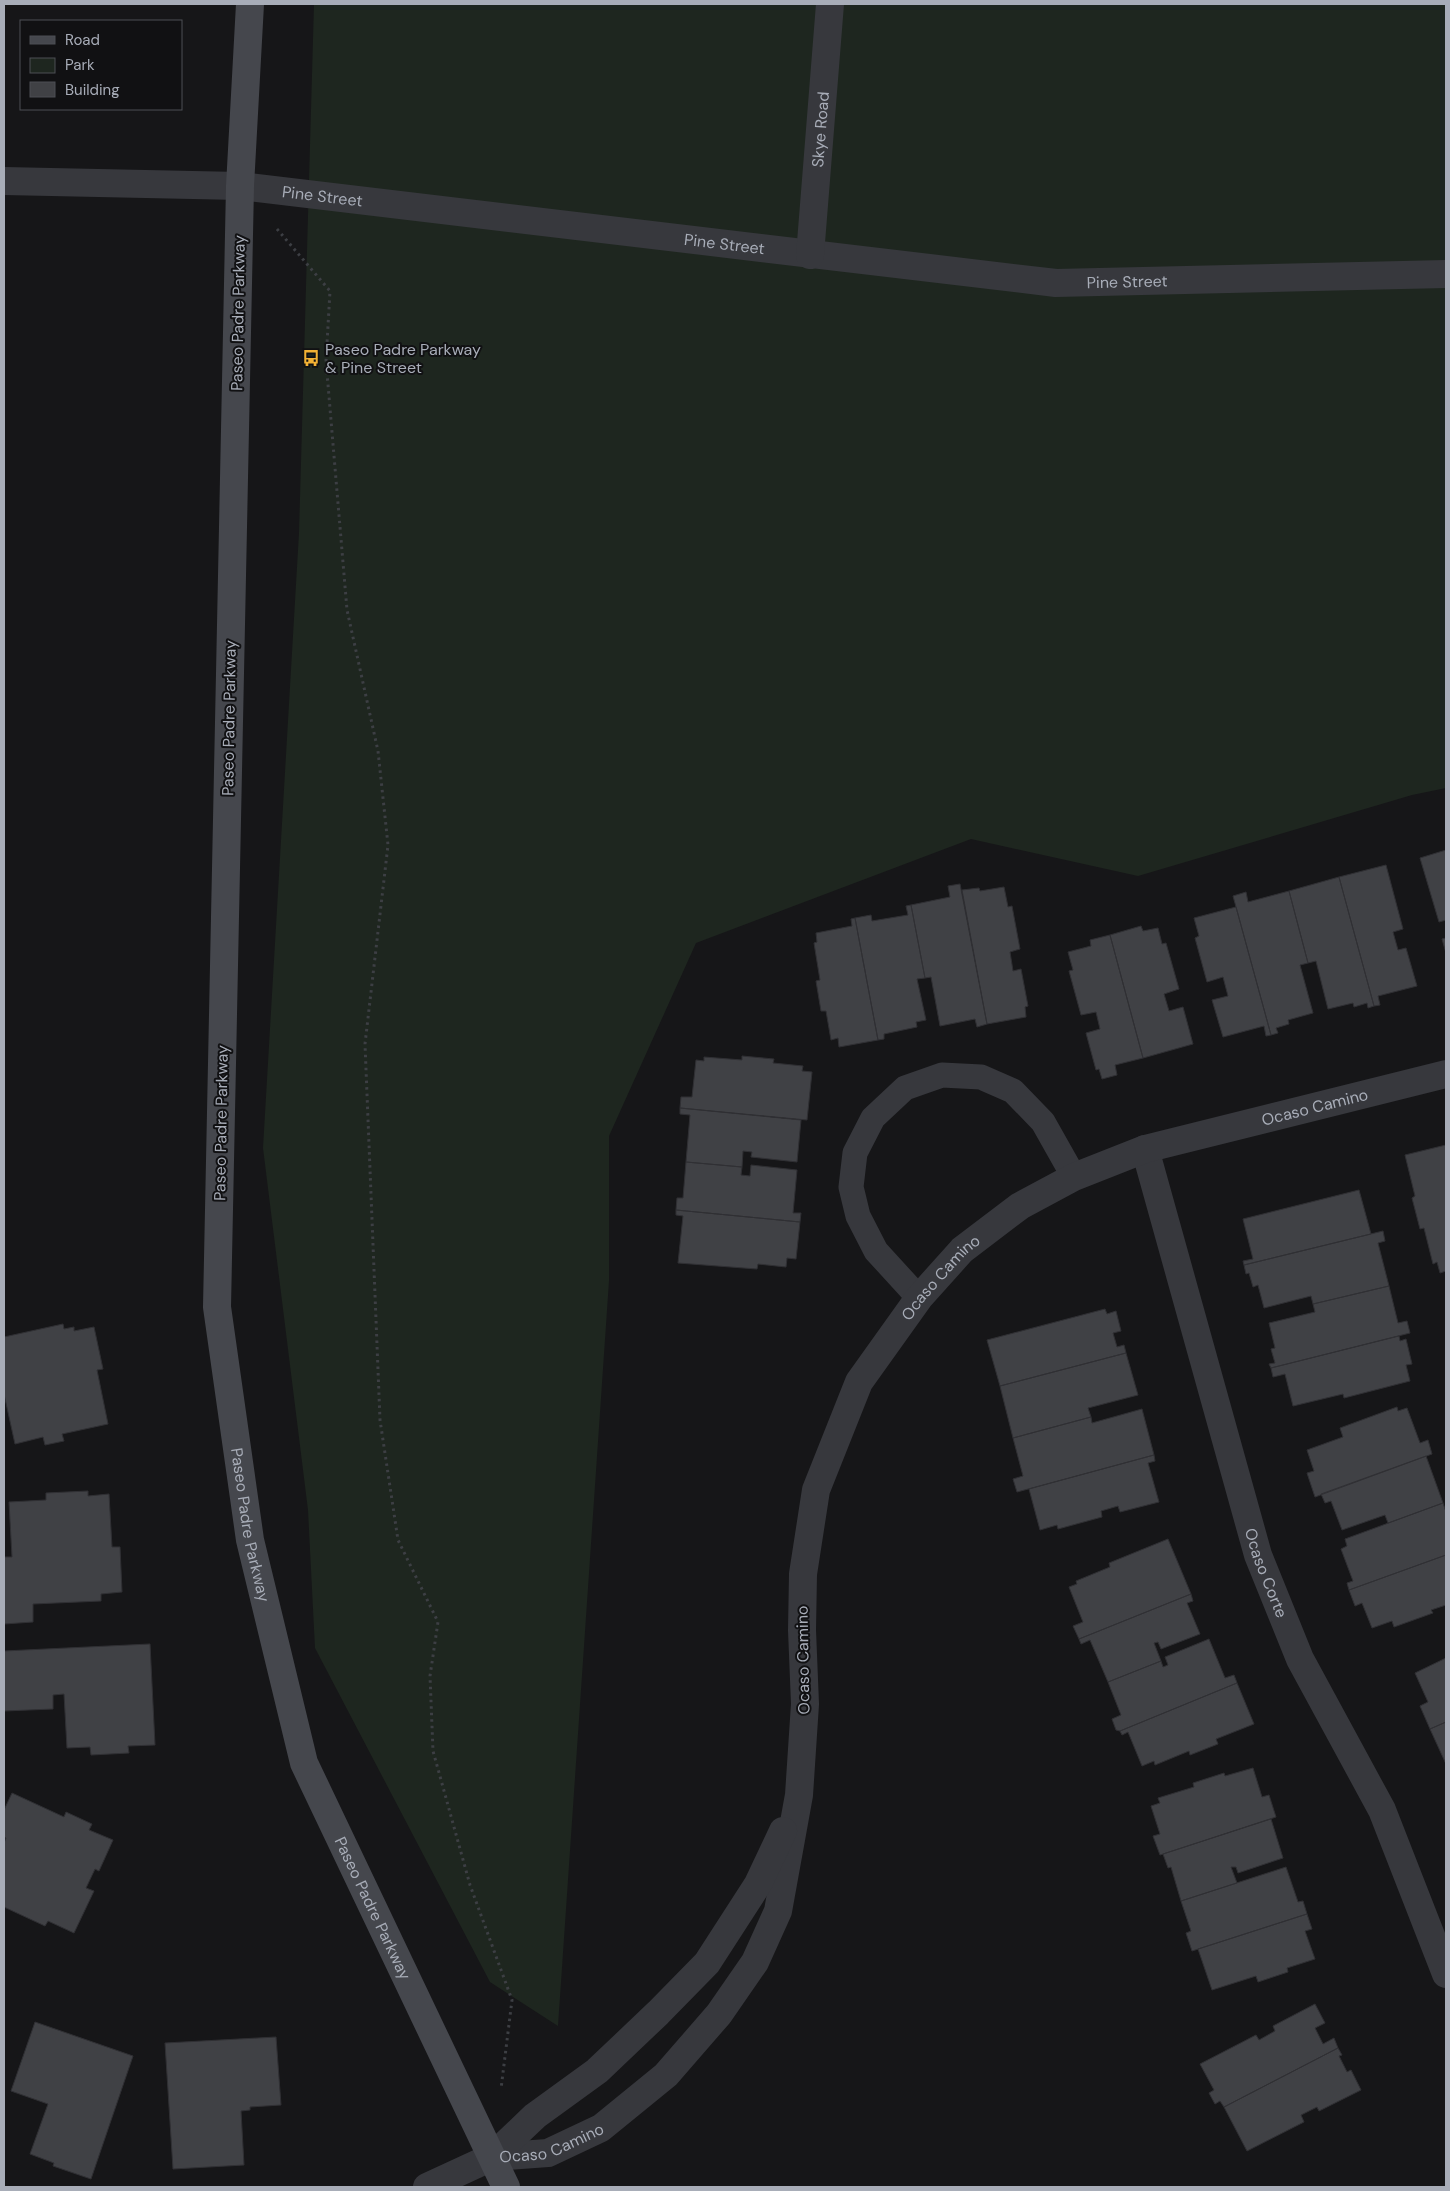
<svg xmlns="http://www.w3.org/2000/svg" width="1450" height="2191" font-family="'DM Sans',sans-serif">
<style>
.green{fill:#1e261f}
.building{fill:#404145;stroke:#303034}
.lines{fill:none;stroke-linecap:round;stroke-linejoin:round}
.path{stroke:#3d3f44;stroke-width:3;stroke-dasharray:2.5 4;stroke-linecap:butt}
.service{stroke:#37383d;stroke-width:25}
.minor{stroke:#37383d;stroke-width:28}
.secondary{stroke:#45474d;stroke-width:28}
.labels{text-anchor:middle;dominant-baseline:central;stroke-width:4;stroke-linejoin:round;paint-order:stroke}
.street-label{font-size:16px;fill:#a8adb8;stroke:#111113}
.poi-label{font-size:16px;fill:#a8adb8;stroke:#111113;text-anchor:start}
</style>
<rect width="100%" height="100%" fill="#161618"/>
<path class="green" d="M314 4H1446V788L1412 795 1138 876 971 839 696 943 609 1136V1281L558 2026 490 1982 315 1648 308 1510 263 1148 299 533Z"/>
<path class="building" d="M1446 850V920L1439 922 1420 858Z
M1386 865 1403 929 1393 932 1398 950 1406 948 1417 986 1378 996 1380 1005 1374 1006 1339 877Z
M1339 877 1374 1006 1368 1008 1367 1003 1354 1007 1353 1003 1328 1009 1316 961 1308 963 1289 891Z
M960 884 987 1024 977 1027 975 1019 940 1026 931 977 925 978 911 905 950 897 948 886Z
M1004 887 1008 907 1012 906 1020 949 1010 952 1013 971 1021 969 1028 1006 1025 1007 1026 1017 987 1024 962 890 979 888 980 891Z
M1289 891 1308 963 1300 965 1313 1013 1288 1020 1289 1024 1276 1028 1278 1033 1271 1035 1233 896 1246 892 1248 902Z
M911 905 925 978 917 979 926 1020 916 1022 917 1027 884 1034V1039L878 1040 855 918 871 915 872 921 908 915 906 906Z
M1236 907 1271 1035 1266 1036 1264 1026 1223 1037 1212 1000 1228 996 1223 977 1207 982 1195 938 1199 936 1194 918Z
M855 918 878 1040 839 1047 838 1038 831 1040 826 1011H821L816 981 820 980 814 943 817 942 816 933 852 926 851 919Z
M1141 926 1143 931 1158 928 1162 944 1166 943 1179 989 1164 994 1169 1011 1183 1007 1193 1044 1143 1058 1110 935Z
M1110 935 1143 1058 1115 1065 1117 1075 1102 1079 1099 1069 1096 1070 1086 1033 1100 1029 1096 1012 1081 1015 1069 971 1073 970 1068 952 1091 946 1090 940Z
M1446 938V953L1442 939Z
M742 1056 774 1059 773 1063 803 1066 802 1071 812 1072 807 1120 680 1108 681 1097H692L696 1060 704 1061V1057L742 1060Z
M680 1108 801 1120 797 1162 751 1157 752 1152 743 1151 742 1167 686 1162 690 1115 680 1114Z
M1446 1145V1271L1440 1273 1437 1262 1433 1264 1424 1228 1420 1229 1412 1198 1415 1196 1405 1155Z
M686 1162 742 1167 741 1175 750 1176 751 1165 797 1170 793 1213H801L800 1222 676 1210 677 1198H683Z
M1359 1190 1371 1234 1244 1265 1243 1261 1253 1259 1243 1219Z
M676 1210 800 1222 796 1259 787 1258 786 1267 758 1264 757 1269 678 1263 683 1216 676 1215Z
M1383 1231 1385 1241 1378 1243 1389 1286 1313 1304 1311 1296 1264 1308 1258 1285 1253 1287 1249 1273 1246 1274 1244 1265Z
M1389 1286 1398 1323 1407 1321 1410 1333 1271 1368 1269 1364 1275 1363 1271 1349 1275 1348 1269 1323 1315 1312 1313 1304Z
M1105 1309 1107 1314 1116 1311 1121 1331 1113 1333 1117 1347 1124 1345 1126 1353 1000 1386 987 1340Z
M63 1324 64 1329 74 1327V1331L94 1327 103 1369 97 1370 108 1424 62 1434 64 1441 45 1445 43 1437 15 1444 4 1394V1337Z
M1399 1336 1400 1341 1406 1339 1412 1364 1406 1365 1410 1381 1344 1398 1343 1394 1293 1406 1285 1374 1273 1377 1271 1368Z
M1126 1353 1138 1395 1088 1408 1091 1417 1013 1438 1000 1386Z
M1397 1407 1398 1411 1407 1408 1420 1443 1428 1440 1432 1454 1315 1497 1307 1473 1314 1471 1307 1450 1343 1437 1340 1428Z
M1142 1409 1154 1455 1017 1492 1013 1479 1023 1476 1013 1438 1091 1417 1092 1423Z
M1154 1455 1155 1461 1148 1463 1159 1502 1120 1512 1118 1506 1101 1511 1102 1517 1058 1529 1057 1525 1040 1530 1029 1489Z
M1426 1456 1443 1503 1388 1523 1385 1515 1342 1530 1331 1501 1325 1503 1321 1494Z
M88 1491V1496L109 1494 112 1547H120L122 1592 101 1594V1601L33 1604V1622L4 1624V1557H12L9 1502 46 1500V1493Z
M1443 1503 1446 1512V1555L1349 1590 1347 1583 1353 1581 1341 1549 1347 1546 1345 1539Z
M1168 1539 1191 1594 1079 1639 1073 1626 1083 1622 1069 1587 1077 1584 1076 1581 1110 1567 1109 1563Z
M1446 1555V1605L1431 1610 1433 1613 1394 1627 1392 1621 1372 1628 1362 1603 1355 1606 1349 1590Z
M1191 1594 1193 1601 1187 1603 1200 1634 1161 1649 1158 1642 1154 1643 1161 1661 1108 1682 1090 1640 1081 1644 1079 1639Z
M1209 1639 1225 1678 1234 1675 1237 1683 1120 1731 1116 1730 1112 1719 1121 1715 1108 1682 1161 1661 1163 1667 1168 1665 1165 1657Z
M150 1644 155 1745 128 1746 129 1753 91 1755 90 1747 67 1748 64 1694 53 1695V1709L4 1711V1651Z
M1446 1658V1722L1430 1729 1420 1706 1428 1702 1415 1673Z
M1237 1683 1254 1724 1216 1739 1218 1744 1190 1755 1189 1751 1155 1765 1154 1761 1142 1766 1128 1732 1122 1735 1120 1731Z
M1446 1722V1764L1430 1729Z
M1253 1768 1262 1797 1269 1795 1276 1817 1160 1855 1153 1836 1160 1834 1151 1806 1160 1803 1158 1798 1194 1787 1193 1783 1224 1773 1225 1776Z
M12 1793 64 1817 66 1812 92 1824 89 1830 113 1840 99 1871 95 1869 86 1888 94 1891 74 1933 48 1921 45 1926 4 1907V1843L6 1838 4 1837V1810Z
M1271 1819 1283 1858 1238 1873 1236 1867H1231L1237 1883 1181 1901 1171 1867 1168 1868 1163 1854Z
M1286 1867 1298 1902 1303 1901 1307 1914 1192 1951 1186 1933 1191 1931 1181 1901Z
M1307 1914 1312 1929 1305 1931 1315 1959 1287 1968 1288 1972 1258 1982 1256 1976 1212 1990 1198 1949Z
M1315 2004 1325 2023 1315 2028 1323 2044 1334 2038 1338 2048 1224 2107 1220 2101 1215 2104 1209 2093 1214 2090 1200 2064 1256 2035 1259 2040 1275 2031 1273 2026Z
M35 2022 133 2056 91 2179 53 2166 54 2163 30 2154 48 2104 11 2091Z
M276 2037 281 2105 250 2107V2110L241 2111 244 2165 173 2169 165 2043Z
M1338 2048 1342 2055 1339 2056 1347 2072 1351 2070 1361 2090 1319 2111 1317 2107 1301 2115 1304 2122 1247 2151 1224 2107Z"/>
<g class="lines">
<path class="path" d="M277 229 330 291 326 361 347 610 378 751 388 845 365 1044 380 1420 398 1540 438 1622 430 1676 433 1751 470 1885 512 2000 501 2089"/>
<path class="service" d="M919 1298 876 1251 858 1216 851 1187 855 1153 873 1118 905 1088 942 1075 981 1077 1013 1091 1043 1122 1074 1177"/>
<g class="minor">
<path id="s1" d="M4 181 240 186 1056 283 1446 274"/>
<path id="s2" d="M810 255 830 4"/>
<path id="s3" d="M1145 1149 1258 1555 1300 1659 1382 1810 1446 1974"/>
<path id="s4" d="M492 2157 548 2153 601 2128 666 2075 719 2014 755 1962 778 1911 799 1795 805 1704 802 1630 803 1574 816 1490 859 1382 919 1298 962 1250 1020 1206 1074 1177 1145 1149 1446 1074"/>
<path d="M427 2187 492 2157 535 2116 597 2071 658 2013 707 1963 758 1884 783 1831"/>
</g>
<path class="secondary" id="s5" d="M250 4 240 186 217 1307 250 1540 304 1763 506 2187"/>
</g>
<defs>
<g id="bus-bare" transform="scale(1.35)"><path d="M-5-6H5V4H4V6H2V4H-2V6H-4V4H-5ZM-3.5-4V0h7V-4ZM-3.5 1.2v1.5H-2V1.2ZM2 1.2v1.5H3.5V1.2Z" fill="#f2b134" stroke="#111113" stroke-width="2.5" paint-order="stroke"/></g>
</defs>
<g fill-rule="evenodd">
<use href="#bus-bare" x="311" y="358"/>
</g>
<g class="labels">
<g class="street-label">
<text stroke="none"><textPath href="#s2" startOffset="126">Skye Road</textPath></text>
<text stroke="none"><textPath href="#s1" startOffset="319">Pine Street</textPath></text>
<text stroke="none"><textPath href="#s1" startOffset="724">Pine Street</textPath></text>
<text stroke="none"><textPath href="#s1" startOffset="1129">Pine Street</textPath></text>
<text transform="translate(238 313) rotate(-89)">Paseo Padre Parkway</text>
<text transform="translate(229 718) rotate(-89)">Paseo Padre Parkway</text>
<text stroke="none"><textPath href="#s4" startOffset="1492">Ocaso Camino</textPath></text>
<text transform="translate(221 1123) rotate(-89)">Paseo Padre Parkway</text>
<text stroke="none"><textPath href="#s4" startOffset="1072">Ocaso Camino</textPath></text>
<text stroke="none"><textPath href="#s5" startOffset="1524">Paseo Padre Parkway</textPath></text>
<text stroke="none"><textPath href="#s3" startOffset="441">Ocaso Corte</textPath></text>
<text transform="translate(803 1660) rotate(-91)">Ocaso Camino</text>
<text stroke="none"><textPath href="#s5" startOffset="1929">Paseo Padre Parkway</textPath></text>
<text stroke="none"><textPath href="#s4" startOffset="62">Ocaso Camino</textPath></text>
</g>
<g class="poi-label">
<text x="325" y="349">Paseo Padre Parkway<tspan x="325" dy="18">&amp; Pine Street</tspan></text>
</g>
</g>
<rect width="1450" height="2191" fill="none" stroke="#a8adb8" stroke-width="10"/>
<rect x="20" y="20" width="162" height="90" fill="#111113" stroke="#4d4f55"/>
<rect x="30" y="36" width="25" height="8" fill="#45474d" stroke="#4d4f55"/>
<text x="65" y="45" font-size="15" fill="#a8adb8">Road</text>
<rect x="30" y="58" width="25" height="15" fill="#1e261f" stroke="#4d4f55"/>
<text x="65" y="70" font-size="15" fill="#a8adb8">Park</text>
<rect x="30" y="82" width="25" height="15" fill="#404145" stroke="#4d4f55"/>
<text x="65" y="95" font-size="15" fill="#a8adb8">Building</text>
</svg>
